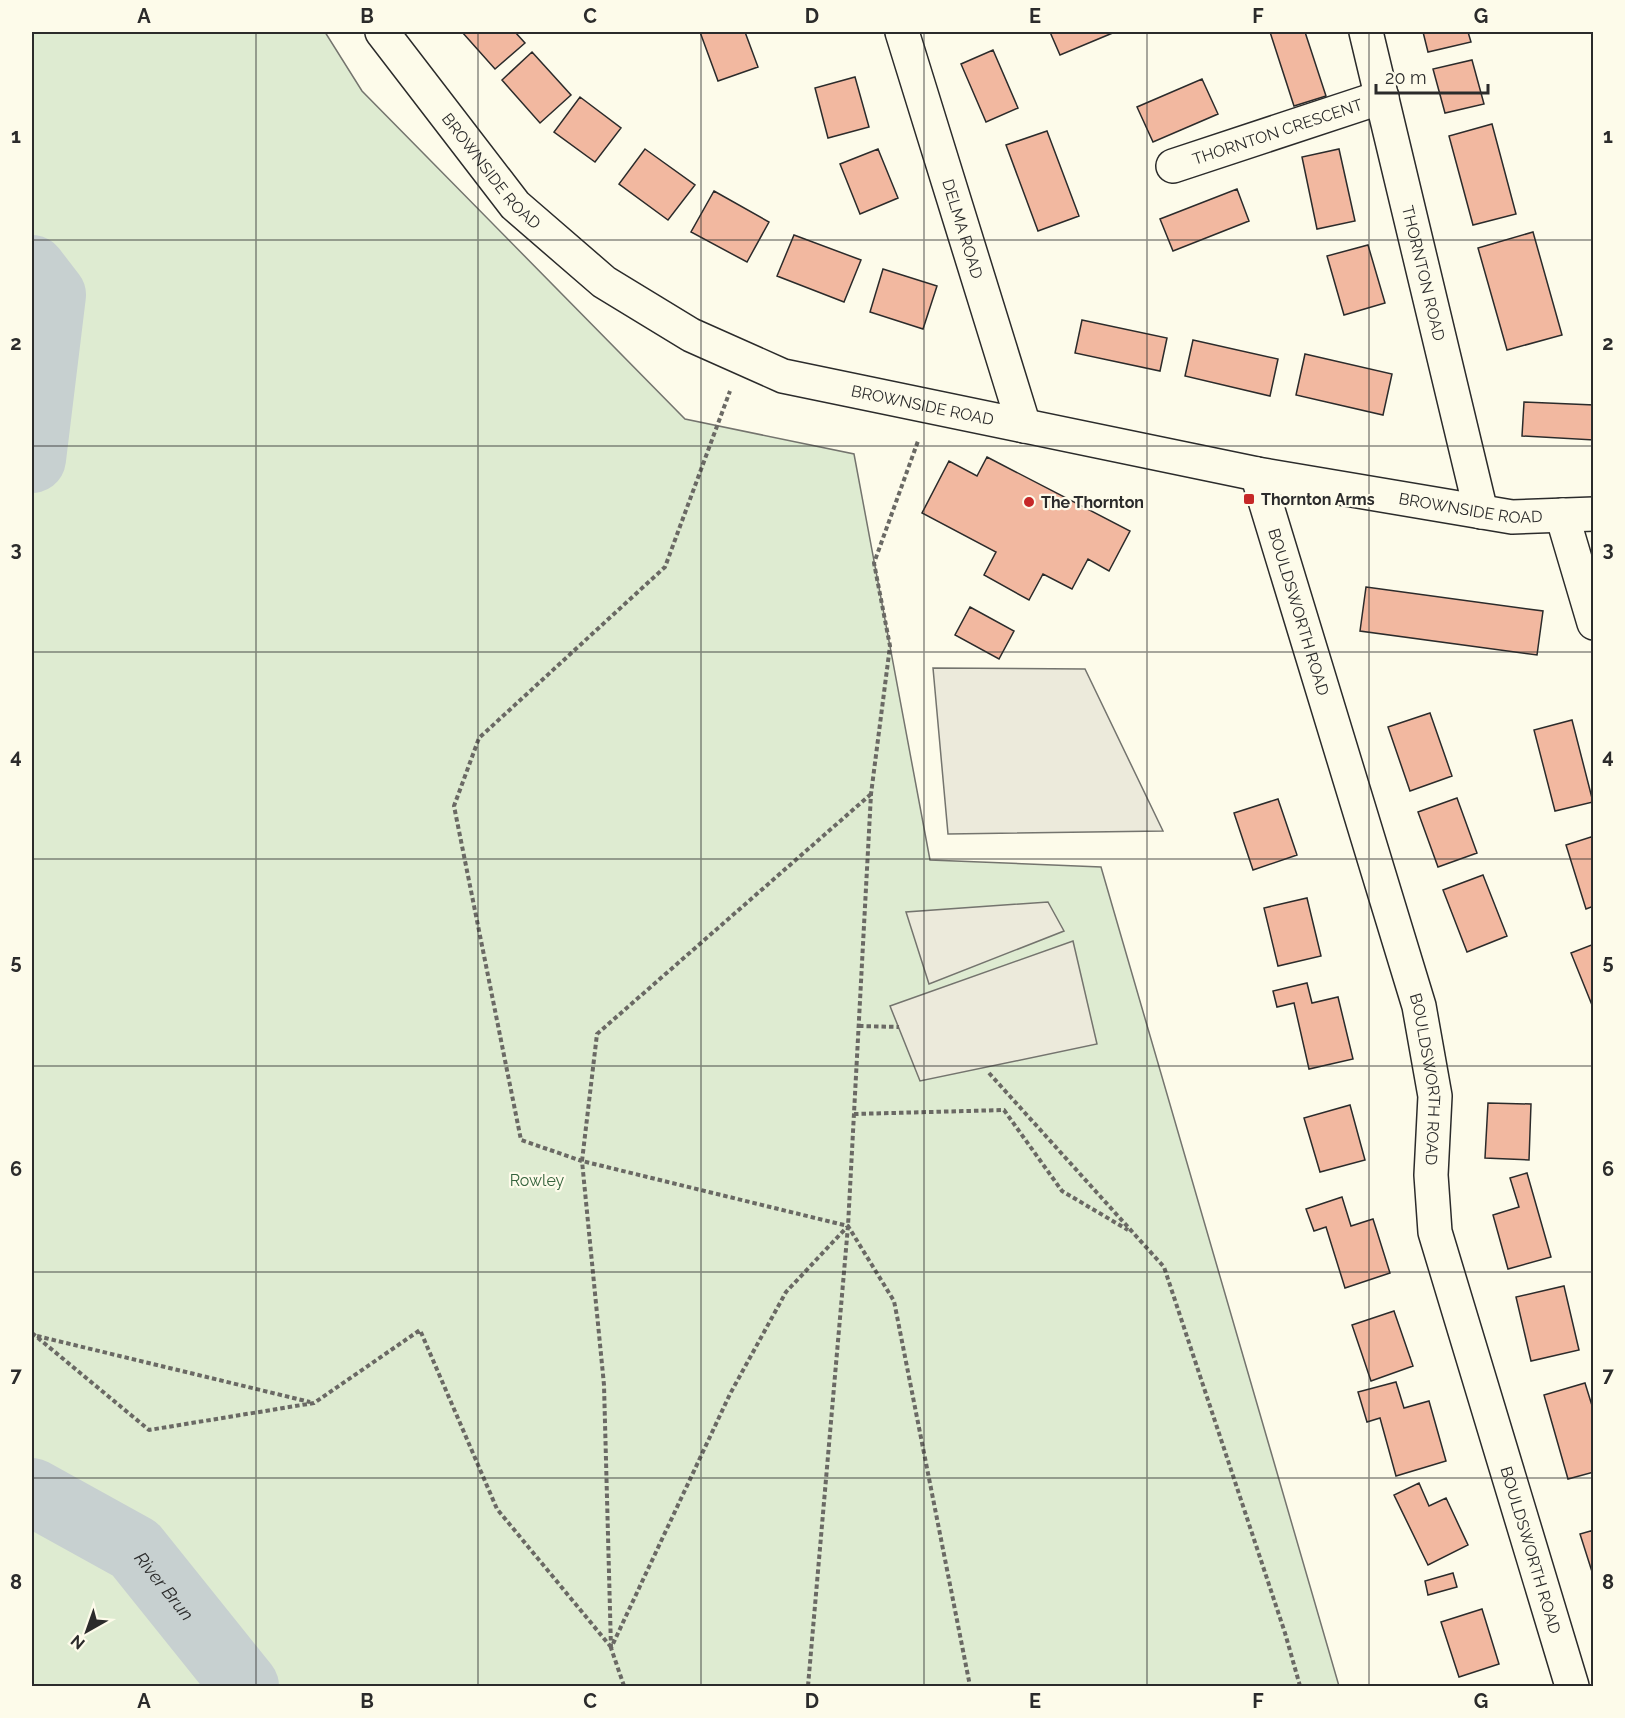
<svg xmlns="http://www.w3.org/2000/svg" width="1625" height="1718" font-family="Raleway,sans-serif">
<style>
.green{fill:#deebd1;stroke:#74746e;stroke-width:1.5}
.parking{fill:#eceadb;stroke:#74746e;stroke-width:1.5}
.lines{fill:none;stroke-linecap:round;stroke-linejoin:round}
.river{stroke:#c7d0d0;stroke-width:68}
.building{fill:#f2b8a0;stroke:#2b2b2b;stroke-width:1.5}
.minor-casing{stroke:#2b2b2b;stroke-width:36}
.path{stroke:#6a6964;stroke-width:4;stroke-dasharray:4.5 3;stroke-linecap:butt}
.minor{stroke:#fdfbea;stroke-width:33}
.grid{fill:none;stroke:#2b2b2b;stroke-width:1.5;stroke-opacity:0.55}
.poi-dot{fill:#c62828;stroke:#fdfbea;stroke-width:2}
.labels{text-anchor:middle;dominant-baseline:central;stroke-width:4.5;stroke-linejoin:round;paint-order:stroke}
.street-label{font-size:16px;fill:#2b2b2b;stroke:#fdfbea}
.poi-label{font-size:16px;font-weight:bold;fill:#2b2b2b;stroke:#fdfbea;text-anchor:start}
.park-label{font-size:16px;fill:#34623c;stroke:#fdfbea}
.water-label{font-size:18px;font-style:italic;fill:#2b2b2b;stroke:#fdfbea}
.neatline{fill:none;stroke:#2b2b2b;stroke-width:2}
.grid-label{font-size:20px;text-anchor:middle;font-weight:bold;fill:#2b2b2b}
</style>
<rect width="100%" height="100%" fill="#fdfbea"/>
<path class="green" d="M32 32H325L362 91 685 419 854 454 930 860 1101 867 1339 1686H32Z"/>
<path class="parking" d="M933 668 1085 669 1163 831 948 834Z
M1048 902 1064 931 929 984 906 912Z
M1073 941 1097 1044 920 1081 890 1006Z"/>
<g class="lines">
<g class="river">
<path d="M32 269 52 295 32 459"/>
<path id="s1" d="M32 1492 135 1549 245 1686"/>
</g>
</g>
<path class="building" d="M462 32H515L525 43 495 69Z
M700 32H745L758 67 718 81Z
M1050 32H1115L1060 55Z
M1270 32H1305L1326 96 1294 106Z
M1423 32H1468L1471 42 1428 52Z
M993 50 1018 108 986 122 961 64Z
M532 52 571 95 540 123 502 80Z
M1472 60 1484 104 1445 113 1433 69Z
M855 77 869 127 828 138 815 88Z
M1202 79 1218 114 1153 142 1137 107Z
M580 97 621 128 595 162 554 132Z
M1492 124 1516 214 1473 225 1449 136Z
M1047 131 1079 216 1038 231 1006 145Z
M645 149 695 185 668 220 619 184Z
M878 149 898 198 860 214 840 164Z
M1339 149 1355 221 1317 229 1302 157Z
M1237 189 1249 221 1173 251 1160 219Z
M714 191 769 222 747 262 691 232Z
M1533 232 1562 335 1507 350 1478 248Z
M794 235 861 260 844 302 777 276Z
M1368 245 1385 303 1344 315 1327 256Z
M883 269 937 286 923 329 870 312Z
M1082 320 1167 338 1160 371 1075 353Z
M1193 340 1278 359 1270 396 1185 376Z
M1305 354 1392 374 1383 415 1296 395Z
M1524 402 1594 405V440L1522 436Z
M987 457 1130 531 1109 571 1088 559 1072 589 1043 574 1029 600 984 575 996 552 922 513 949 461 977 476Z
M1366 587 1543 611 1537 655 1360 631Z
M970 607 1014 631 999 659 955 635Z
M1430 713 1452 776 1410 791 1388 727Z
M1572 720 1593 802 1555 811 1534 730Z
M1457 798 1477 853 1438 867 1418 812Z
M1278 799 1297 855 1253 870 1234 813Z
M1594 836V906L1586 909 1566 845Z
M1483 875 1507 936 1467 952 1443 890Z
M1307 898 1321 956 1278 966 1264 908Z
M1594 944V1010L1571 953Z
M1307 983 1312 1003 1338 997 1353 1059 1309 1069 1294 1003 1277 1007 1273 991Z
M1488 1103 1531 1104 1529 1160 1485 1158Z
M1350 1105 1365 1160 1320 1172 1304 1118Z
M1527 1173 1551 1257 1508 1269 1493 1215 1519 1207 1510 1178Z
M1342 1197 1351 1226 1373 1219 1390 1273 1345 1288 1326 1227 1314 1231 1306 1209Z
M1564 1286 1579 1350 1531 1361 1516 1297Z
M1394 1311 1413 1366 1371 1381 1352 1325Z
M1396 1382 1404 1408 1429 1401 1446 1461 1396 1476 1380 1418 1367 1422 1358 1392Z
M1585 1383 1594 1412V1472L1568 1479 1544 1395Z
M1419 1483 1429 1506 1446 1498 1468 1545 1428 1565 1394 1495Z
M1594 1530V1578L1580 1534Z
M1453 1573 1457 1587 1428 1595 1425 1581Z
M1482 1609 1499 1664 1459 1677 1441 1622Z"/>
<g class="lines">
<g class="minor-casing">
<g id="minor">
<path id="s2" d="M382 32 515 205 604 282 691 335 783 376 1257 474 1512 517 1594 514"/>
<path id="s3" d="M902 32 1024 426"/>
<path id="s4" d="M1366 32 1481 512"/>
<path id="s5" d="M1173 166 1382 97"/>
<path id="s6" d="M1257 474 1419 1006 1435 1096 1431 1175 1435 1232 1572 1686"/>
<path d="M1562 515 1594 623"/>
</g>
</g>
<path class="path" d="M871 794 597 1034 582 1161 848 1226 894 1301 970 1686
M859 1026 899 1027
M989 1073 1164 1267 1285 1633 1300 1686
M854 1114 1004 1110 1062 1191 1128 1230
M32 1333 149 1430 314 1403 420 1330 497 1509 611 1647
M37 1336 310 1402
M611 1648 604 1385 582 1161 521 1140 454 806 479 738 665 567 730 391
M624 1686 611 1648 730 1394 786 1292 847 1227
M808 1686 848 1226 871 794 890 646 874 563 918 441"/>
<use href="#minor" class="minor"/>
</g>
<path class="grid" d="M256 32V1686M478 32V1686M701 32V1686M924 32V1686M1147 32V1686M1369 32V1686M32 240H1594M32 446H1594M32 652H1594M32 859H1594M32 1066H1594M32 1272H1594M32 1478H1594"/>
<g class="poi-dot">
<rect x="1243" y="493" width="12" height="12" rx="3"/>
<circle cx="1029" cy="502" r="6"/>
</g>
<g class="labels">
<g class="street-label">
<text stroke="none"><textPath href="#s5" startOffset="110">THORNTON CRESCENT</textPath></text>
<text stroke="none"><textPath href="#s2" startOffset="177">BROWNSIDE ROAD</textPath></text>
<text stroke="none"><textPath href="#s3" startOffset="206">DELMA ROAD</textPath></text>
<text stroke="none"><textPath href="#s4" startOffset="248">THORNTON ROAD</textPath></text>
<text stroke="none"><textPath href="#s2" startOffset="681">BROWNSIDE ROAD</textPath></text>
<text stroke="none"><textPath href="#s2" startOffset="1239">BROWNSIDE ROAD</textPath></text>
<text stroke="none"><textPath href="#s6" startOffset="144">BOULDSWORTH ROAD</textPath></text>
<text stroke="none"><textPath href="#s6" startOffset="630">BOULDSWORTH ROAD</textPath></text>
<text stroke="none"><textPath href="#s6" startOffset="1116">BOULDSWORTH ROAD</textPath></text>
</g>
<g class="poi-label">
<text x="1261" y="499">Thornton Arms</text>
<text x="1041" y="502">The Thornton</text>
</g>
<g class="park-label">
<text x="537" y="1180">Rowley</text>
</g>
<g class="water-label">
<text stroke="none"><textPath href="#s1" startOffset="165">River Brun</textPath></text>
</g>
</g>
<rect width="1625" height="1718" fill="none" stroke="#fdfbea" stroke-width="66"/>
<g transform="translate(87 1631) rotate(220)" stroke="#fdfbea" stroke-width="4.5" paint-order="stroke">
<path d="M0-4.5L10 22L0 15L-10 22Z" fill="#2b2b2b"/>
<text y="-9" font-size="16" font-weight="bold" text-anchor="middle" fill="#2b2b2b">N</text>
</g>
<path d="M1376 84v9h112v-9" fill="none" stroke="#2b2b2b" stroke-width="3"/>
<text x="1385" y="84" font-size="18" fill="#2b2b2b" stroke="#fdfbea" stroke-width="4.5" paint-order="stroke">20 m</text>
<rect x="33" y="33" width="1559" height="1652" class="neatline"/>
<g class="grid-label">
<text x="144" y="23">A</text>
<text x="367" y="23">B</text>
<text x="590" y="23">C</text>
<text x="812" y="23">D</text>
<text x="1035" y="23">E</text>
<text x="1258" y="23">F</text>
<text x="1481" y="23">G</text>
<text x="16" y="143">1</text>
<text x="1608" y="143">1</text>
<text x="16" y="350">2</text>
<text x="1608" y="350">2</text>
<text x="16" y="556">3</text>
<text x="1608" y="556">3</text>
<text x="16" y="763">4</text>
<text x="1608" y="763">4</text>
<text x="16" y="969">5</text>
<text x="1608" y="969">5</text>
<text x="16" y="1176">6</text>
<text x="1608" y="1176">6</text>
<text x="16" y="1382">7</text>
<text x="1608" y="1382">7</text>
<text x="16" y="1589">8</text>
<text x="1608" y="1589">8</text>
<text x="144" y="1708">A</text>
<text x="367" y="1708">B</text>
<text x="590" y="1708">C</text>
<text x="812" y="1708">D</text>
<text x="1035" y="1708">E</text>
<text x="1258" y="1708">F</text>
<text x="1481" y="1708">G</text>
</g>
</svg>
